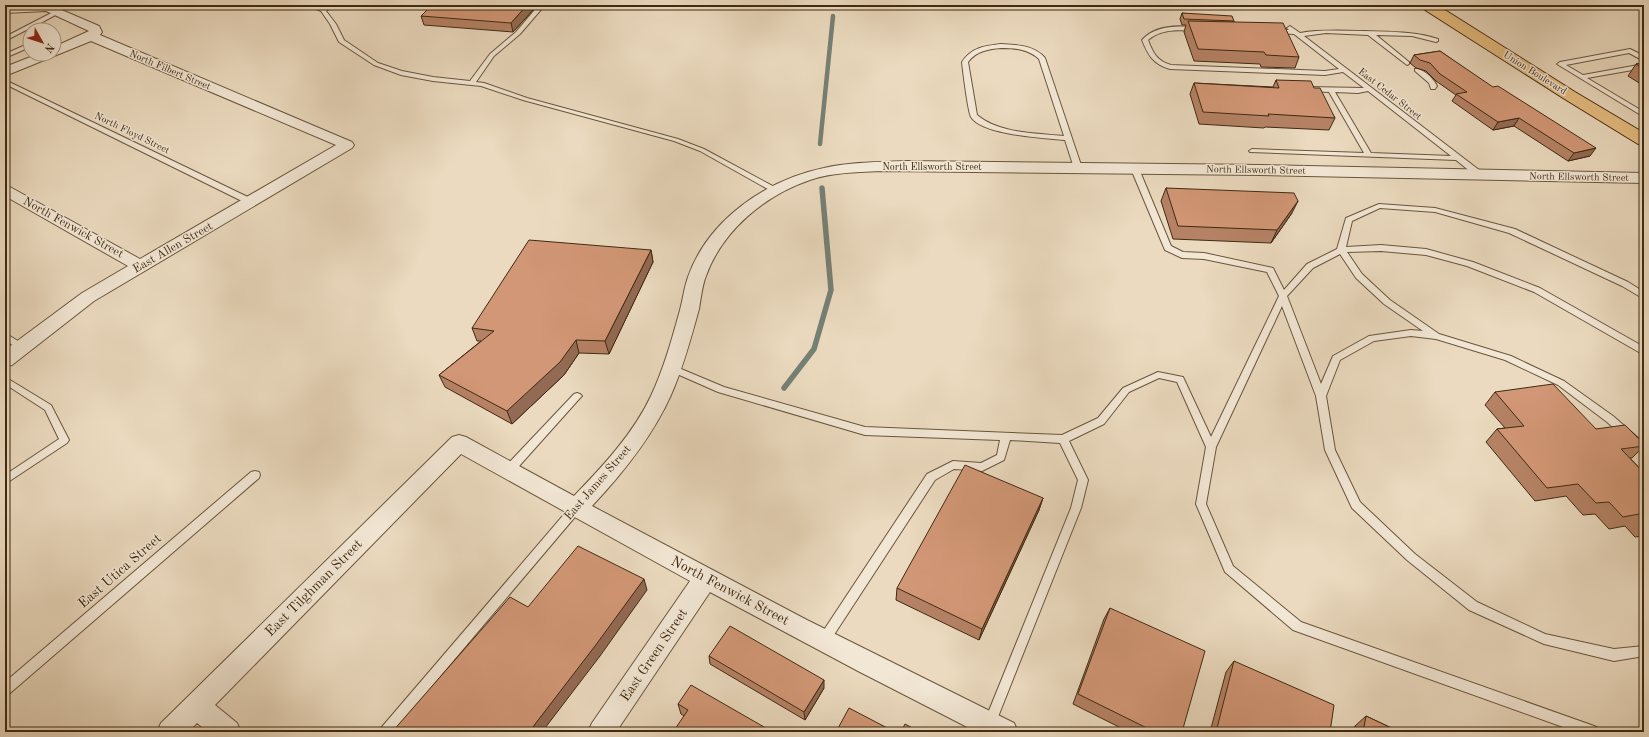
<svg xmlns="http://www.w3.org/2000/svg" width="1649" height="737" font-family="'Old Standard TT',serif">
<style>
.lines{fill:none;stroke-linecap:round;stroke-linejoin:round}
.stream-far1{stroke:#768076;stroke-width:4.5}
.stream{stroke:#768076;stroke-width:5.5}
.lane-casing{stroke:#6a563c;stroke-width:2}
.street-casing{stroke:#6a563c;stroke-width:2}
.primary-casing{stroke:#3f2a11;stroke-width:2}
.lane{fill:#f2e7d5;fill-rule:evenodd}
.street{fill:#f2e7d5;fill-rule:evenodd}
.primary{fill:#e6bd80;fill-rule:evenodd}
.wall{fill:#b58265;stroke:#3f2a11}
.shaded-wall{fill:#936a53;stroke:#3f2a11}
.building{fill:#d29776;stroke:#3f2a11}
.labels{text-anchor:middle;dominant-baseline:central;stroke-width:3;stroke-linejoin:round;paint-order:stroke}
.far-street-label{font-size:10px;fill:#3f2a11;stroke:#f2e7d5}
.street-label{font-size:12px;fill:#3f2a11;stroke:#f2e7d5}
.near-street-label{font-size:14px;fill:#3f2a11;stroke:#f2e7d5}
</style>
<rect width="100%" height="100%" fill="#ebdabf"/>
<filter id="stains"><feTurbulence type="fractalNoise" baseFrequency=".005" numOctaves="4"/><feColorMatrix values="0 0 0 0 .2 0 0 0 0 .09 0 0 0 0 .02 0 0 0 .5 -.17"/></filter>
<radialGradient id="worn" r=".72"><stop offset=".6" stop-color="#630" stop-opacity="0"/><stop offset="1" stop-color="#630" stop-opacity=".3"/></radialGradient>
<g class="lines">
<path class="stream-far1" d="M820 144 833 16"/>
<path class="stream" d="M784 388 814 349 831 290 822 188"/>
<g class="lane-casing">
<path id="lane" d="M308 5H316L323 8 329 5H336L326 11 336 24 344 40 378 63 402 71 433 77 470 81 490 54 516 32 539 5H545L520 34 494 56 476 82 484 83 527 98 678 139 704 149 780 190 779 192H773L700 151 674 141 523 100 481 86 433 81 401 75 374 65 339 42 330 24 321 11Z
M57 10 60 12 59 13 37 25 49 30H40L32 27 5 41V37Z
M1290 26 1300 33C1322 29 1343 31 1365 31 1390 32 1414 31 1438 39V41L1436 42 1412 36 1376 35 1409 62V64L1407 65 1368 35 1326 33 1304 36 1483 173V177H1477L1456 160 1250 152 1249 151 1252 149 1364 153 1329 92 1308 91 1305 89 1308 87 1364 88 1343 72 1325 75 1170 69C1153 64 1148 55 1142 40 1155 25 1180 25 1199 28V30L1197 31C1180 30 1162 28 1148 40 1153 53 1157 61 1171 65L1325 71 1339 69 1294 34 1275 33 1272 31 1275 29 1289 30 1287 28ZM1368 91 1451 156 1371 153 1335 92 1358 93Z
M30 43V47L5 58V54Z
M1001 44C1017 45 1034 45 1045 58L1082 168 1081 170H1078L1074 168 1065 140C1045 138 982 135 971 117 968 111 963 72 962 62 972 47 985 46 1001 44ZM1001 48C1015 48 1028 49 1039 59L1064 136C1036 133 1000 134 977 115L968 62C976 51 989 49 1001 48Z
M1630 49 1644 56V61L1629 53 1566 65 1583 75 1644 64V68L1587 78 1644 112V117L1557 64 1560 62Z
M1415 69C1423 68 1434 79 1437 86L1435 89H1431L1429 83 1415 71Z
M5 80 254 200 255 202 254 204H248L5 84Z
M1132 167H1135L1139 169 1171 246 1183 252 1204 253 1273 268 1284 290 1307 264 1337 249 1346 218 1379 204 1435 208 1515 229 1628 282 1644 292V299L1622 286 1509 233 1435 212 1380 208 1352 221 1346 247 1381 245 1426 249 1473 262 1540 288 1644 347V355L1534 292 1467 266 1426 255 1381 251 1347 252 1362 274 1390 300 1439 334 1511 356 1564 381 1613 416 1644 443V453L1641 452 1607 422 1558 385 1505 360 1436 339 1411 336 1374 341 1340 360 1326 396 1335 450 1360 502 1415 554 1477 602 1545 634 1614 649 1644 646V656L1614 661 1544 644 1469 610 1407 560 1352 508 1325 450 1316 396 1282 306 1216 447 1206 504 1233 566 1301 622 1594 726 1598 728 1600 732H1577L1293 630 1225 572 1196 504 1206 447 1177 382 1159 378 1129 392 1104 424 1069 441 1088 480 1081 508 994 727 990 729 986 727 984 723 1071 508 1078 480 1060 443 1010 440 1004 460 982 471 954 469 935 480 828 644 824 645 820 644 818 640 820 636 927 474 953 461 981 463 997 455 1000 440 865 435 718 392 668 370 667 368 668 366H674L724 387 865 427 1062 435 1098 418 1123 388 1158 372 1183 377 1211 437 1279 296 1267 272 1204 259 1182 258 1165 250 1131 169ZM1340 254 1356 278 1384 304 1423 331 1411 330 1369 336 1333 356 1321 384 1287 296 1313 268Z
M5 333 26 346 27 348 26 350H20L5 340Z
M5 377 51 405 69 440 67 443 5 484V475L59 439 45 410 5 384Z
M577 393 580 394 582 396 580 398 512 474 508 475 504 474 503 471 504 468 574 394Z
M255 471 259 472 260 475 259 478 9 694 5 696V682L251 472Z
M576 504 580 505 581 508 580 511 393 732H379L381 728 572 505Z"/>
</g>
<g class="street-casing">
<path id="street" d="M5 5H50L99 26 102 32 100 35 352 142 354 145 352 148 94 301 12 365 5 367V350L82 293 128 266 5 196V185L10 187 140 259 336 145 91 41 5 76V67L38 54H54V47L89 31 46 11 5 13Z
M905 161 1260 165 1644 173V183L1260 175 885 171C860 172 833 172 810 180 765 195 722 231 706 276 702 286 701 298 699 309 691 338 683 368 671 395 652 437 623 473 592 506L807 620 1014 723 1018 732H977L858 671 710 592 616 732H588L592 723 690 581 461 454 215 705 237 723 241 732H208L197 723 188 732H157L161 723 452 437 459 435 466 437 574 496C603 466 633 434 651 396 664 368 672 339 680 310 683 299 684 288 688 277 708 220 766 180 824 168 850 162 878 162 905 161Z"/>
</g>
<g class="primary-casing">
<path id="primary" d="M1420 5H1437L1575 92 1644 133V145L1638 144 1563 98 1422 8Z"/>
</g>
<use href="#lane" class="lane"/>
<use href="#street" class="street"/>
<use href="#primary" class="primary"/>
</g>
<path class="wall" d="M533 10 513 32 424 25 421 16Z
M1182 13 1234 21V22L1299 57 1295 68 1261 67 1260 64 1194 61 1184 32 1186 25H1182L1180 19Z
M1440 51 1590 156 1568 161 1514 126 1493 130 1452 101 1456 95 1436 81 1426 71 1416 68 1410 63 1414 55Z
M1644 63V86L1628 76 1636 64Z
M1276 80 1314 88 1335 118 1329 130 1265 127 1264 128 1199 124 1190 94 1194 83 1273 87Z
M1166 188 1292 213 1271 243 1173 239 1161 201Z
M651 250 653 262 609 354 579 353 564 375 512 424 445 387 439 375 481 341H477L472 328Z
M1495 392 1596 429 1644 444V446L1632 458H1630L1644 473V536L1635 537 1625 526 1609 529 1595 514 1583 515 1566 496 1535 501 1486 442 1497 429 1505 428 1485 405Z
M1043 498 1039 510 979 640 896 600 897 588Z
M1110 608 1182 732H1129L1073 704 1104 619Z
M709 656 824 688 805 720 710 664Z
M1234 661 1330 732H1210L1226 672Z
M678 704 771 732 684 716 681 714Z
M1366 716 1400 732H1354L1355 726Z"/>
<path class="shaded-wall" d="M527 5H531L533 10 513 32 511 23Z
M1519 118 1514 126 1493 130 1498 122Z
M1596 148 1590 156 1568 161 1574 153Z
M1298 201 1292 213 1271 243 1277 230Z
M651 250 653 262 609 354 605 341Z
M576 340 579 353 564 375 512 424 507 411Z
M1043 498 1039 510 979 640 982 629Z
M644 579 647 590 600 656 542 732H529Z
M824 680V688L805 720 804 712Z"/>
<path class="building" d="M432 5H527L511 23 421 16Z
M1182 13 1232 16 1234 21 1184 19Z
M1188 21 1283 23 1299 57 1266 55 1264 52 1198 49Z
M1440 51 1493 87 1498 86 1596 148 1574 153 1519 118 1498 122 1456 94 1467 92 1440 74 1430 63 1420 60 1414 55Z
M1644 63V69L1636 64Z
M1276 80 1311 81 1314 88H1320L1335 118 1268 114 1269 116 1203 112 1194 83 1279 88Z
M1166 188 1294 193 1298 201 1277 230 1178 226Z
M529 240 651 250 605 341 576 340 560 362 507 411 439 375 494 331 472 328Z
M1553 384 1596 429 1625 425 1644 444V446L1621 449 1644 473V520L1639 514 1623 517 1609 502 1596 503 1578 484 1547 488 1497 429 1524 426 1495 392Z
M965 465 1043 498 982 629 897 588Z
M578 546 644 579 595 646 529 732H392L510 597 528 607Z
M1110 608 1205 651 1182 732H1155L1078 694Z
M730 626 824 680 804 712 709 656Z
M1234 661 1334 705 1330 732H1216Z
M691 685 771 731V732H673L688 710 678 704Z
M849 708 895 732H836Z
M1366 716 1400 732H1363Z
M905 724 920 732H901Z"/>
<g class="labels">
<g class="far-street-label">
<text transform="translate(170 70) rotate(23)">North Filbert Street</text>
<text transform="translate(1535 73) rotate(32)">Union Boulevard</text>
<text transform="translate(1390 94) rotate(38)">East Cedar Street</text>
<text transform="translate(132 133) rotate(26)">North Floyd Street</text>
<text x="932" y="167">North Ellsworth Street</text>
<text transform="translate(1256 170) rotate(1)">North Ellsworth Street</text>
<text transform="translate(1579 177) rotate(1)">North Ellsworth Street</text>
</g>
<g class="street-label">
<text transform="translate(73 228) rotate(29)">North Fenwick Street</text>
<text transform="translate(173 248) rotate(-30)">East Allen Street</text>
<text transform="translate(598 483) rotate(-49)">East James Street</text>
</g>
<g class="near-street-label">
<text transform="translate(120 571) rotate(-41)">East Utica Street</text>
<text transform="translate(314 588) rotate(-45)">East Tilghman Street</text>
<text transform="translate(730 591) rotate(28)">North Fenwick Street</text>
<text transform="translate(654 655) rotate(-56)">East Green Street</text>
</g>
</g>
<rect width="1649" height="737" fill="none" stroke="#ebdabf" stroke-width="20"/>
<rect x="6" y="6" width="1637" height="725" fill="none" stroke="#3f2a11" stroke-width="2"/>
<rect x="10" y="10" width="1629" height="717" fill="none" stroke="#3f2a11"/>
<g transform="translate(42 42) rotate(129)"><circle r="19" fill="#f2e7d5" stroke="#aa9b87"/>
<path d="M0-3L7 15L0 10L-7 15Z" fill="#8f2418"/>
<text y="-6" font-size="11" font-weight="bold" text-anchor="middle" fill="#3f2a11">N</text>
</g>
<rect width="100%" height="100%" filter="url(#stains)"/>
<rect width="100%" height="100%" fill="url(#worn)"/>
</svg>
